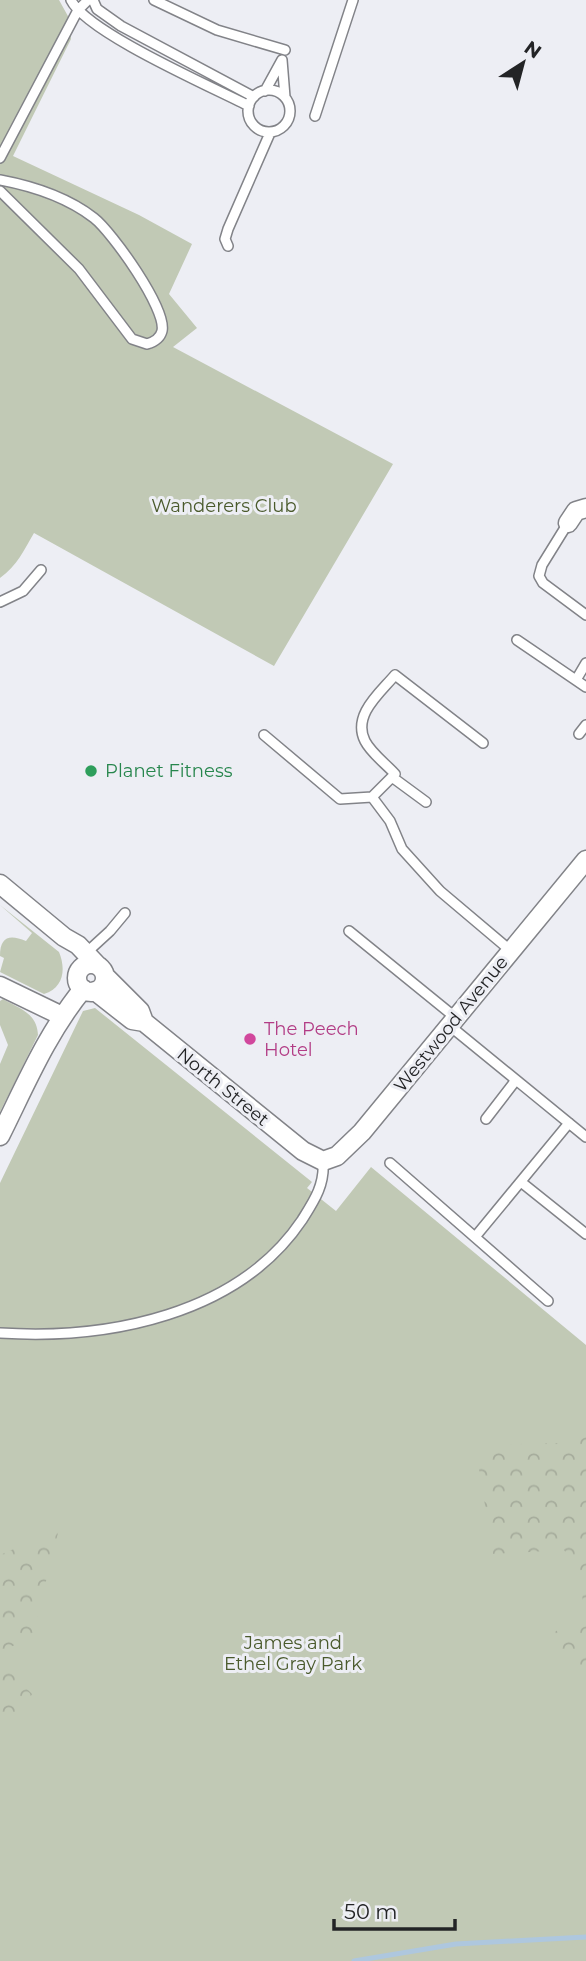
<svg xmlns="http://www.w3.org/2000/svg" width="586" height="1961" font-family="Montserrat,sans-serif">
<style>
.green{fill:#c1c9b5}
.forest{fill:url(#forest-crowns)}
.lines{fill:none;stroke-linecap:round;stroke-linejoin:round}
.stream{stroke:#aec7de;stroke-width:5}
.lane-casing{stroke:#828388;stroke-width:12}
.street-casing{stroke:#828388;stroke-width:21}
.lane{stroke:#fff;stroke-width:9}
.street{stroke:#fff;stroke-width:18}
.leisure-dot{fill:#2e9e5b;stroke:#edeef4;stroke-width:2.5}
.hotel-dot{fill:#d1479c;stroke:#edeef4;stroke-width:2.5}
.labels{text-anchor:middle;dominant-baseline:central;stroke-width:6;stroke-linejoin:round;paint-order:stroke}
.park-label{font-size:18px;fill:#4a5a2c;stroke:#edeef4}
.leisure-label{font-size:18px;fill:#27864d;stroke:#edeef4;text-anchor:start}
.street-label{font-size:18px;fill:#232426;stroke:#edeef4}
.hotel-label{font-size:18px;fill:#b23c85;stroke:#edeef4;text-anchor:start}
</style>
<defs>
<pattern id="forest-crowns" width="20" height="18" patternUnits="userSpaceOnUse" patternTransform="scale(1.75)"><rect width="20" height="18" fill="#c1c9b5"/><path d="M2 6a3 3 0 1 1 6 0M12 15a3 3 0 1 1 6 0" fill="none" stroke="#a6ac9c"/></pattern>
</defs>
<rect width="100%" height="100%" fill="#edeef4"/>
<path class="green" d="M0 0H59L69 18 71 39 13 156 139 215 192 244 169 294 197 328 173 347 393 464 274 666 34 533C24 550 17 566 0 578Z
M0 905 59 952C66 969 64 988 44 994L0 972 4 958 0 956C0 937 9 934 26 941L32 933Z
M3 999C20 1009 37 1013 38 1035L0 1112V1064L8 1045 0 1025V1001Z
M95 1008 312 1182 307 1188 336 1211 371 1167 586 1345V1961H0V1183L83 1011Z"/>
<path class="forest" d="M586 1436V1672L558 1659 544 1639 584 1613 580 1573 564 1550 493 1554 475 1445 566 1443Z
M59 1529 32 1637 4 1650 9 1671 32 1694 20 1717H0V1555Z"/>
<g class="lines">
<path class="stream" d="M354 1961 456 1944 586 1937"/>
<g class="lane-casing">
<path id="lane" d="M71 0C86 32 212 87 249 106
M93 0 97 9 121 26 254 97
M154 0 217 30 285 50
M282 60 285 97
M248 111a21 21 0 1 1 42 0a21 21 0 1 1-42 0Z
M265 91 282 60
M315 116 353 0
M0 158 78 10 88 0
M0 180C32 186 68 198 94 218 112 232 167 309 162 331 160 339 154 342 147 344L132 339 79 269 0 191
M228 246 225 239 228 229 270 133
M568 523 542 565 539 576 543 583 586 615
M0 602 23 591 41 570
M517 640 586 687
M576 680 586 663
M579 734 586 725
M264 735 340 799 372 797
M483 743 395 675C380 693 352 715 365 741 371 753 386 764 395 774L372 797 390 821 402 849 440 891 511 951
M392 777 426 802
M349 931 456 1018
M86 953 110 931 125 913
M450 1026 586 1137
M486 1119 516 1080
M390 1163 548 1301
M521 1182 586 1234
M475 1237 569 1123
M0 1333C108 1340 238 1315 302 1220 314 1201 325 1185 323 1161"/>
</g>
<g class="street-casing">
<path id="street" d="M568 523 576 511 586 508
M0 884 64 937 78 945 98 966
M77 978a14 14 0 1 1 28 0a14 14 0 1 1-28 0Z
M105 976 140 1011 144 1022
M0 986 62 1016
M95 991 132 1020 144 1022 303 1151 323 1161 337 1156 362 1132 586 860
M0 1136C25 1086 47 1033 83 989"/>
</g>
<use href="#lane" class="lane"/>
<use href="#street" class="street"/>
</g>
<circle class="leisure-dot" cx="91" cy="771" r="7"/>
<circle class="hotel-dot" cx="250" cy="1039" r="7"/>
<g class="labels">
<g class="park-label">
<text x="224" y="506">Wanderers Club</text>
<text x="293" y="1643">James and<tspan x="293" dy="21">Ethel Gray Park</tspan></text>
</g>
<g class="leisure-label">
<text x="105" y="771">Planet Fitness</text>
</g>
<g class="street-label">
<text transform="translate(451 1024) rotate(-51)">Westwood Avenue</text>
<text transform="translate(223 1087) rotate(39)">North Street</text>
</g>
<g class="hotel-label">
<text x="264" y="1029">The Peech<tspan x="264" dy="21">Hotel</tspan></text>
</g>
</g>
<g transform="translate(523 63) rotate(36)" stroke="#edeef4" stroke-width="5" paint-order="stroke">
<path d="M0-5L12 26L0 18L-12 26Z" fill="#232426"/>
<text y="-10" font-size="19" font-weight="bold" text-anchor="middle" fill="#232426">N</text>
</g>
<path d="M334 1919v10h121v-10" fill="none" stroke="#232426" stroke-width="3.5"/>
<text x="344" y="1919" font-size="21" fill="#232426" stroke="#edeef4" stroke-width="5" paint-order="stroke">50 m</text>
</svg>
